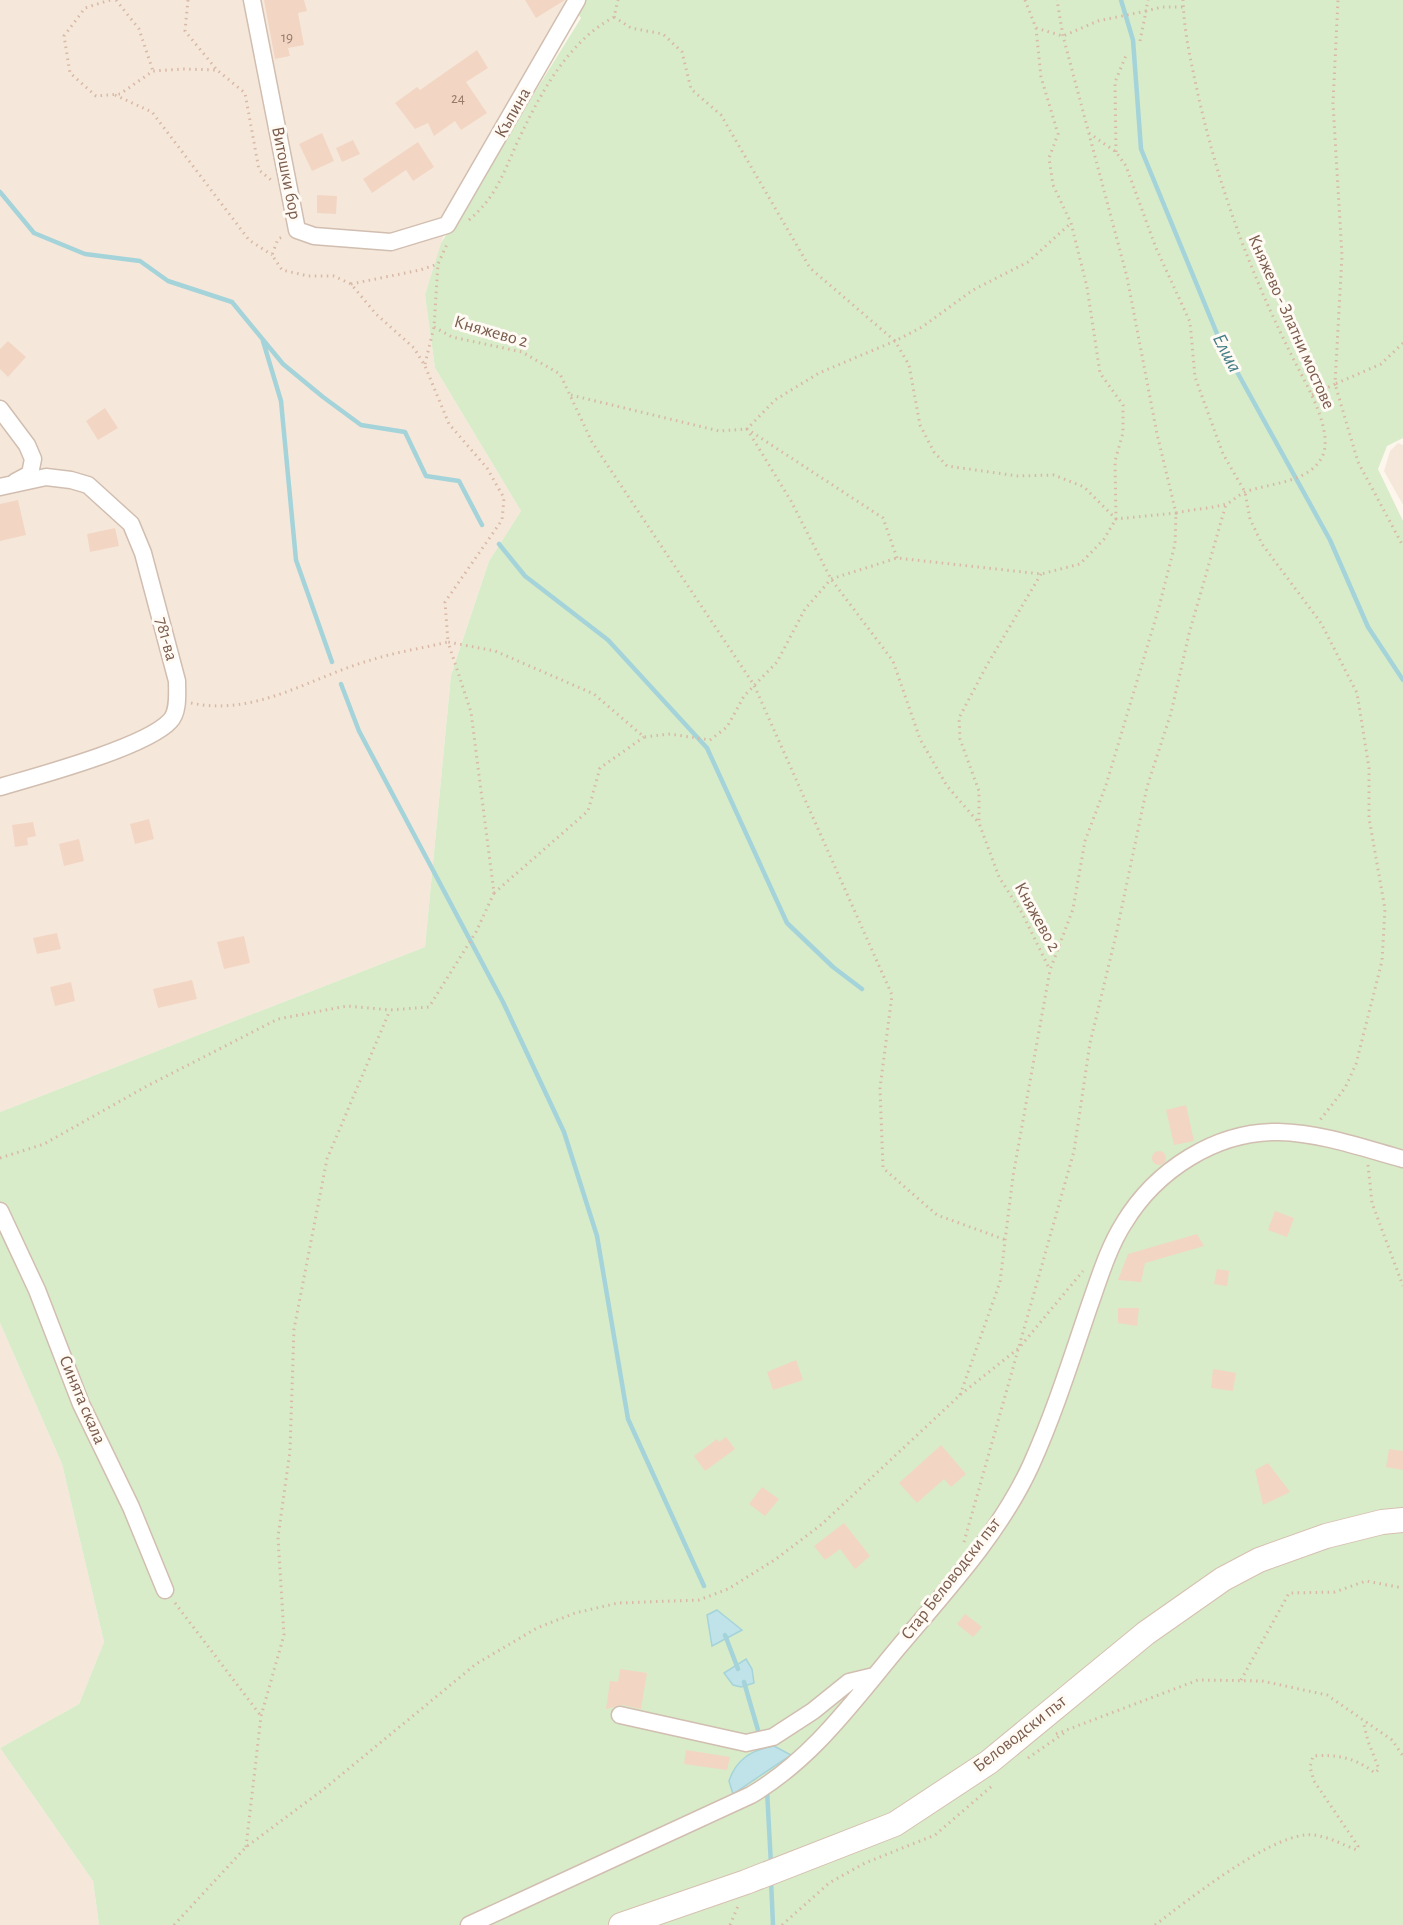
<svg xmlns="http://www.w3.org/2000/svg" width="1403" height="1925" font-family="'Alegreya Sans',sans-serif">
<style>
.residential{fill:#f5e8da}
.green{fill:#d8ecc9}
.water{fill:#bfe3e8;stroke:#a5d3da;stroke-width:1.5}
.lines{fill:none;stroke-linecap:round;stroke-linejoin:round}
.stream{stroke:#a5d3da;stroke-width:4.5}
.building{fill:#f3d5c3}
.street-casing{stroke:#d1beb0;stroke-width:19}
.secondary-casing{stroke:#d6c0b0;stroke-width:26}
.path{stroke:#d9b8a5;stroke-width:3;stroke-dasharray:1.5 4.5;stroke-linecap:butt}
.street{stroke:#fff;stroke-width:16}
.secondary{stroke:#fff;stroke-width:24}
.labels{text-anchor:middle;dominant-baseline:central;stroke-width:6;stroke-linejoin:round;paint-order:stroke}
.number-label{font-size:15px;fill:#987a6a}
.street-label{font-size:18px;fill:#7a5c4d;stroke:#fffaf3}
.water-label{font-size:20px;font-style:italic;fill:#437c86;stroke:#fffaf3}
</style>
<rect width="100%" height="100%" fill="#fdf6ec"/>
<path class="residential" d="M0 0H577L447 225 425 295 435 368 521 511 489 561 451 675 425 947 0 1112Z
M1398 443 1403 445V505L1384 471 1390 451Z
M0 1323 62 1464 104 1642 79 1704 0 1748Z
M0 1748 93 1881 99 1925H0Z"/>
<path class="green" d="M577 0H1403V438L1387 446 1378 469 1403 521V1925H99L93 1881 0 1748 79 1704 104 1642 62 1464 0 1323V1112L425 947 451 675 489 561 521 511 435 368 425 295 441 243 581 18 573 7Z"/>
<path class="water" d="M717 1610 742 1630 712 1646 707 1615Z
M746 1659 752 1669 754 1683 741 1687 733 1685 724 1673Z
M774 1746 791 1755 733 1794 729 1781C736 1759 752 1750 774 1746Z"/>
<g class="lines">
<path class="stream" d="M1121 0 1133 40 1141 149 1220 341 1330 540 1368 627 1403 680
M0 192 34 233 85 254 140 261 168 281 232 302 283 364 323 397 361 425 405 432 426 476 459 481 482 525
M263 341 281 401 296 560 332 662
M499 544 525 576 608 640 707 748 787 923 833 967 862 989
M341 684 359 731 503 1002 564 1132 597 1236 628 1419 704 1586
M725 1635 738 1669
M744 1682 760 1737
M767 1790 771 1865
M771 1880 773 1925"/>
</g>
<path class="building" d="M264 0H304L307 11 298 13 304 45 288 48 290 56 275 59Z
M525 0H565L536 18Z
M477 50 488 68 466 82 487 113 461 130 455 121 434 136 428 123 415 129 395 103 417 87 420 90Z
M322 133 334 161 312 171 299 144Z
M353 140 360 154 342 162 336 148Z
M418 142 434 167 413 181 406 170 372 193 363 179Z
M317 195 337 196 336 214 317 213Z
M8 341 26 357 8 377 0 369V349Z
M105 408 118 428 98 440 86 421Z
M18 500 26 535 0 541V504Z
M115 528 119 546 90 552 87 534Z
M149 819 154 839 135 844 130 824Z
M33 822 36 836 27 838 28 845 15 847 12 825Z
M79 839 84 861 64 866 59 844Z
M57 933 61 949 37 954 33 938Z
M244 936 250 963 224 969 217 942Z
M192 980 197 999 158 1008 153 989Z
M71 982 75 1001 55 1006 50 987Z
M1186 1105 1194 1141 1174 1145 1166 1110Z
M1152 1158a7 7 0 1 1 14 0a7 7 0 1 1-14 0Z
M1275 1211 1294 1218 1287 1237 1268 1230Z
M1197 1234 1204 1246 1145 1263 1141 1282 1118 1280 1128 1254Z
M1217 1269 1229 1271 1227 1286 1214 1284Z
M1118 1308H1139L1137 1326 1118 1323Z
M796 1360 803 1380 773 1390 767 1372Z
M1213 1369 1236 1373 1233 1391 1211 1388Z
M726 1437 735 1449 705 1471 694 1456 717 1439 719 1442Z
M941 1445 966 1474 951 1487 944 1479 917 1503 899 1483Z
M1389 1449 1403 1451V1470L1386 1467Z
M1268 1463 1290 1492 1263 1505 1255 1470Z
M762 1487 779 1499 765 1516 749 1504Z
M844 1523 870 1556 855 1569 840 1549 825 1560 814 1546Z
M965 1614 982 1627 973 1637 957 1624Z
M620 1669 647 1673 641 1709 622 1705 606 1709 610 1681 618 1682Z
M686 1750 730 1757 727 1770 684 1764Z"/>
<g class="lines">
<g class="street-casing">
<path id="street" d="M252 0 297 230 314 236 391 242 447 225 577 0
M0 409 27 445 33 459 30 474 15 482
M0 487 46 477 71 480 88 485 131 524 143 553 177 681C177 693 179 712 170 721 146 747 38 776 0 787
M0 1211 37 1290 81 1404 131 1507 165 1590
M620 1715 746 1743 773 1737 813 1711 849 1682 874 1676
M469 1925 751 1795C812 1759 852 1703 897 1649 945 1592 1000 1533 1031 1465 1054 1414 1071 1360 1089 1307 1099 1279 1108 1248 1124 1223 1156 1170 1216 1131 1279 1132 1321 1133 1363 1148 1403 1159"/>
</g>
<g class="secondary-casing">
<path id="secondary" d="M621 1925 746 1882 895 1824 989 1762 1146 1633 1223 1579 1259 1560 1326 1536 1382 1522 1403 1520"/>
</g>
<path class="path" d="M110 0 85 8 64 36 70 73 96 96 120 94 153 71 183 69 217 70 245 93 259 170 271 180
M116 0 139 29 153 71
M188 0 185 31 217 70
M614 17 631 28 663 34 682 52 691 89 721 115 810 268 895 341 922 327 973 290 1028 262 1071 223
M1036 28 1063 36 1098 21 1146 11 1148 0
M1140 41 1146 11 1162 7H1183
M115 95 152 112 249 240 272 255
M1089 133 1116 152 1126 166 1156 248 1190 322 1195 377 1223 454 1245 492 1250 519 1262 544 1321 623 1357 693 1369 768V818L1385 909 1382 961 1356 1064 1345 1088 1320 1120
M1116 152 1115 82 1127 53
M469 220C496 197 503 174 517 143 539 96 567 42 614 17L618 0
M351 284 420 270 438 264
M434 327 452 337 522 352 560 374 592 442 754 685 892 995 880 1088 883 1168 937 1215 1006 1240
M1403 343 1381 364 1335 384 1358 462 1403 546
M425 364 434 327 438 264 448 242
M571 395 719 431 747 429 791 501 831 579 893 661 920 739 947 786 979 823
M1312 395 1335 384 1342 256 1333 103 1338 0
M897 558 883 518 747 429 775 400 819 373 895 341 909 365 920 425 934 452 947 466 1018 476 1054 475 1084 487 1116 519 1176 513 1157 434 1127 277 1063 36 1057 0
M1041 574 987 665 959 718 960 739 979 791V823L999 877 1022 913 1050 970
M191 703C256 717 311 677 371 660 396 652 423 648 448 642L445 602 502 520 504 498 487 468 449 424 425 366 414 348 376 314 351 284 334 276H308L282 270 272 255 278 239 282 237
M494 893 588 811 600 768 644 737
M0 1158 44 1144 147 1086 278 1019 347 1006 390 1010 429 1007 476 932 494 893 471 712 448 642 495 651 594 694 644 737 670 734 710 740 727 727 744 696 777 662 805 609 831 579 897 558 1041 574 1080 564 1104 539 1116 519 1115 461 1123 433V405L1100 373 1087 287 1071 223 1053 185 1049 158 1058 134 1041 77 1036 28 1025 0
M1368 1165 1372 1203 1403 1286
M960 1395 1000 1282 1013 1176 1050 970 1073 909 1085 841 1106 785 1159 607 1175 544 1176 513C1192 509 1210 509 1226 504 1233 501 1238 495 1245 492 1269 483 1309 483 1322 457 1334 434 1309 389 1298 368 1253 280 1221 195 1199 99 1192 66 1184 34 1183 0
M964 1542 1074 1151 1090 1043 1116 935 1147 787 1171 713 1189 634 1226 504
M175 1603 261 1716
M1241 1680 1289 1593 1335 1592 1366 1581 1403 1588
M1056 1734 1198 1680 1262 1681 1327 1695 1392 1740 1403 1756
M1028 1758 1067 1731
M246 1847 261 1716 284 1635 278 1537 290 1451 294 1329 327 1159 390 1010
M174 1925 246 1847 324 1789 476 1664 537 1628 575 1613 618 1603 699 1600 728 1589 776 1559 822 1524 960 1395 1019 1348 1083 1271
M730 1925 738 1906
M782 1925 829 1883 865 1863 935 1835 992 1786
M1155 1925C1188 1900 1265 1839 1305 1835 1322 1833 1341 1844 1357 1850L1358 1846 1314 1781 1310 1767 1313 1756C1338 1754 1355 1758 1375 1773L1379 1769 1368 1741 1363 1721"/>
<use href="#street" class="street"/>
<use href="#secondary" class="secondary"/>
</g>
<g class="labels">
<g class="number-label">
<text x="287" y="37">19</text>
<text x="458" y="98">24</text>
</g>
<g class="street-label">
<text transform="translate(513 113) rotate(-60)">Къпина</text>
<text transform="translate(286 173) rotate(79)">Витошки бор</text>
<text transform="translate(1291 322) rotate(66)">Княжево - Златни мостове</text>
<text transform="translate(491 332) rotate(16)">Княжево 2</text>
<text transform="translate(166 639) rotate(75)">781-ва</text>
<text transform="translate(1037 917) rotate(61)">Княжево 2</text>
<text transform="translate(82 1400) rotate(67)">Синята скала</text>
<text transform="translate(951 1579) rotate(-52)">Стар Беловодски път</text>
<text transform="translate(1020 1734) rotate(-38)">Беловодски път</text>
</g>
<g class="water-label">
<text transform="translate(1227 353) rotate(63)">Елша</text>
</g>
</g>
</svg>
